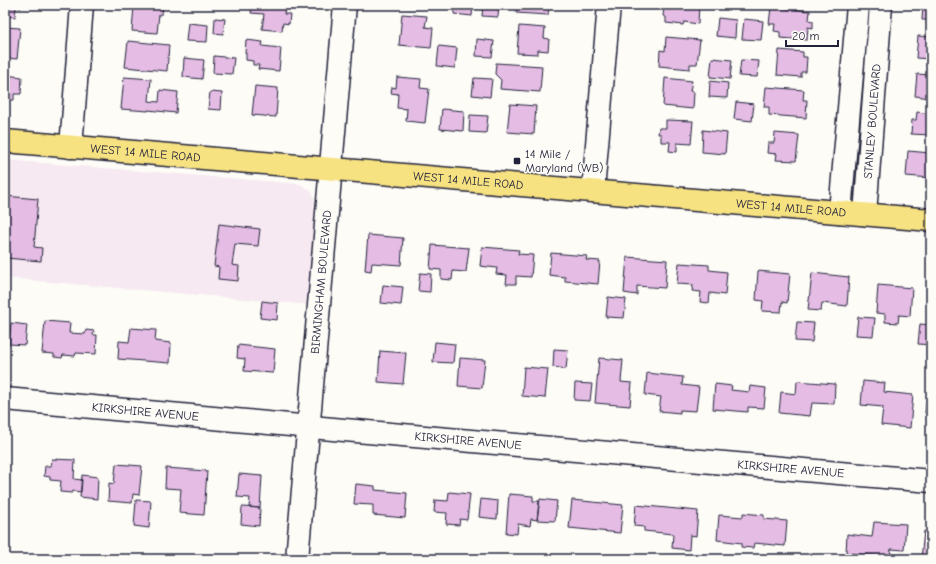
<svg xmlns="http://www.w3.org/2000/svg" width="936" height="564" font-family="'Comic Neue',sans-serif">
<style>
.built{fill:#f6e9f1}
.building{fill:#e4bce4;stroke:#22223b}
.lines{fill:none;stroke-linecap:round;stroke-linejoin:round}
.minor-casing{stroke:#22223b;stroke-width:25}
.major-casing{stroke:#22223b;stroke-width:25}
.minor{stroke:#fdfcf7;stroke-width:22}
.major{stroke:#f7e281;stroke-width:22}
.poi-dot{fill:#22223b;stroke:#fdfcf7;stroke-width:1.5}
.labels{text-anchor:middle;dominant-baseline:central;stroke-width:3;stroke-linejoin:round;paint-order:stroke}
.street-label{font-size:12px;fill:#22223b;stroke:#fdfcf7}
.poi-label{font-size:12px;fill:#22223b;stroke:#fdfcf7;text-anchor:start}
</style>
<rect width="100%" height="100%" fill="#fdfcf7"/>
<filter id="ink" filterUnits="userSpaceOnUse"><feTurbulence type="fractalNoise" baseFrequency=".025" numOctaves="2"/><feDisplacementMap in="SourceGraphic" scale="8" xChannelSelector="R" yChannelSelector="G"/><feConvolveMatrix kernelMatrix="1 2 1 2 8 2 1 2 1" color-interpolation-filters="sRGB"/></filter>
<g filter="url(#ink)">
<path class="built" d="M5 160 300 184 312 192 317 210 311 305 5 278Z"/>
<path class="building" d="M5 5H21V8L16 7 15 17 5 16Z
M134 5H163L162 14H159L157 33 132 31Z
M252 5H285L284 14H290L289 24 283 23 282 31 262 29 264 14 251 13Z
M455 5H473L472 16 454 14Z
M483 5H499L498 17 482 16Z
M517 5H549L548 15 516 13Z
M673 5H699L698 24 684 22 683 25 666 23V17L663 16 664 7H673Z
M928 5H931V20H922L923 6H928Z
M771 7 810 11 809 20 813 21V28L808 27 807 40 780 38V32L774 31 775 24H769Z
M402 14 427 16 425 27 433 28 431 48 399 45Z
M215 18 225 19 223 34 214 33Z
M718 18 736 20 735 38 716 36Z
M744 19 763 21 761 40 742 39Z
M188 23 208 25 207 42 186 41Z
M519 26 545 28 544 38 549 39 548 51 538 50V54L517 53Z
M5 27 20 28 17 59 5 58Z
M918 36 931 37V59L916 58Z
M666 37 700 40 697 64H690V69L659 66 660 50 665 51Z
M477 39 494 41 492 57 476 56Z
M246 40 263 42 262 46 281 48 279 71 258 69 259 65H253V61L246 60V53H245Z
M128 41 169 45 167 71 125 67Z
M439 46 457 48 455 68 437 66Z
M779 50 803 52V57H807L806 72H801V77L777 75Z
M214 56 234 58 232 74 213 73Z
M184 58 204 60 202 79 183 77Z
M712 58 732 60 730 79 710 77Z
M741 60 759 61 757 77 739 76Z
M496 63 542 66 540 92 500 89 501 80 495 74Z
M917 74 931 75V98L915 96Z
M5 75 22 77 21 94H14V100H5Z
M124 77 151 79 149 101 159 102 160 90 178 92 176 113 148 110V111L121 109Z
M397 77 421 79 420 88 429 89 425 123 406 121 407 109 397 108 398 94 391 93 392 87 396 88Z
M474 78 492 79 490 97 472 95Z
M665 78 692 81 690 91 694 92 693 109 663 106Z
M710 81 728 83 727 98 709 97Z
M255 86 278 88 276 117 252 115Z
M766 87 804 90 803 100H807L806 118 769 115V107H764Z
M210 92 222 93 221 110 208 109Z
M736 102 754 104 752 121 734 119Z
M510 104 536 106 534 134 507 132Z
M442 109 464 111 463 131 440 129Z
M917 112 931 114V135L911 134 912 120H916Z
M470 115 488 116 486 133 469 132Z
M666 120 693 121 691 144 677 143V152L669 151 670 142H661V134H658L659 128H666Z
M703 130 727 133 725 154 702 152Z
M775 133 799 135 796 161 776 160 777 154 767 153 768 143H774Z
M908 151 931 153V178L906 176Z
M5 196 38 199 34 247 42 248 41 261 5 258Z
M219 224 260 229 258 246 235 244 232 265 239 266 238 281 218 279 219 267 214 266Z
M368 235 403 238 401 265 372 263 371 271 365 270Z
M432 245 469 248 466 272 453 271 452 280 441 279V270L430 269Z
M482 247 519 250 518 254 533 255 531 277 516 276V284H506L507 275 496 274 497 268 480 266Z
M551 253 587 256 586 260 600 261 598 284 565 281V277L549 275Z
M627 257 667 260 665 288 637 286V295L624 293Z
M679 263 709 265V270L727 272 725 295 710 293 709 303 700 302 701 292 692 291 693 285 677 284Z
M758 271 790 274 787 303 782 302 781 312 762 311 763 301 756 300Z
M420 273 431 274 430 292 418 291Z
M812 273 849 277 847 306 822 303 821 311 808 310Z
M383 285 403 287 401 305 381 303Z
M878 285 912 288 910 316 899 315 898 323 885 322V314L876 313Z
M608 297 626 299 624 318 606 317Z
M262 301 278 303 277 320 260 318Z
M858 317 875 318 873 336 856 335Z
M45 321 70 323 69 333 85 334 86 330 94 331 93 335H97L96 354 76 353 75 356 63 355 62 358 54 357V354L42 353Z
M797 322 814 323 812 342 795 341Z
M11 323 27 325 25 345 9 344Z
M920 324 931 325V345L918 344Z
M131 328 156 330 155 341 171 343 170 363 118 359 119 341 129 342Z
M435 342 455 344 453 363 433 362Z
M238 345 275 349 273 373 244 371 245 359 237 358Z
M554 349 568 350 566 369 553 367Z
M380 351 406 353 403 384 378 382Z
M460 358 485 360 482 388 458 386Z
M599 358 623 360 621 382 632 383 630 406 595 403Z
M524 367 548 369 545 398 522 396Z
M647 373 683 377 682 385 699 387 696 411 680 410V413L659 411 661 397 645 395Z
M797 381 835 384 834 404 812 403 810 416 779 413 781 392 796 394Z
M863 381 885 383 884 392 913 395 910 428 881 425 883 407 861 405Z
M575 383 592 384 590 401 574 400Z
M715 384 732 386 731 390 749 392 750 386 766 388 764 408 748 407V412L713 409Z
M927 396H931V414L925 413Z
M52 459 75 460 74 479 82 480 81 492 73 491 72 493 60 492 61 481 50 480V477L44 476 45 466H51Z
M116 464 142 466 139 495 133 494 132 503 108 501 109 483 114 484Z
M166 468 207 471 204 515 179 513 181 489 165 488Z
M239 474 262 476 260 508 249 507 250 498 237 497Z
M82 475 98 477 97 499 80 497Z
M356 484 375 486V490L407 493 405 518 373 515V505L354 504Z
M449 492 470 494 467 520 460 519 459 525 446 524 447 513 434 512 435 500 448 501Z
M509 494 533 496V501H539L537 520 531 519 530 526 518 524 517 534 506 533Z
M481 499 498 501 497 519 479 517Z
M540 499 557 501 555 521 537 520Z
M136 500 151 501 149 528 134 526Z
M572 500 623 505 620 533 569 528Z
M636 505 698 511 696 536 690 535 689 550 672 548 673 534 644 531V527L634 526Z
M242 507 260 508 259 526 241 524Z
M743 513 764 515V519L787 521 785 546 754 543 753 548 741 547 742 543 717 540 719 515 743 517Z
M874 522 906 524 904 550 891 549 890 557 846 553 847 534 872 537Z
M924 531 931 532V559H921Z"/>
<g class="lines">
<g class="minor-casing">
<g id="minor">
<path d="M71 147 82 5"/>
<path d="M593 191 609 5"/>
<path d="M840 212 858 5"/>
<path id="s1" d="M865 214 881 5"/>
<path id="s2" d="M5 399 333 429 931 481"/>
<path id="s3" d="M297 559 345 5"/>
</g>
</g>
<g class="major-casing">
<g id="major">
<path id="s4" d="M5 141 931 220"/>
</g>
</g>
<use href="#minor" class="minor"/>
<use href="#major" class="major"/>
</g>
</g>
<rect class="poi-dot" x="513" y="157" width="8" height="8" rx="2"/>
<g class="labels">
<g class="street-label">
<text stroke="none"><textPath href="#s1" startOffset="93">STANLEY BOULEVARD</textPath></text>
<text stroke="none"><textPath href="#s4" startOffset="141">WEST 14 MILE ROAD</textPath></text>
<text stroke="none"><textPath href="#s4" startOffset="465">WEST 14 MILE ROAD</textPath></text>
<text stroke="none"><textPath href="#s4" startOffset="789">WEST 14 MILE ROAD</textPath></text>
<text stroke="none"><textPath href="#s3" startOffset="278">BIRMINGHAM BOULEVARD</textPath></text>
<text stroke="none"><textPath href="#s2" startOffset="141">KIRKSHIRE AVENUE</textPath></text>
<text stroke="none"><textPath href="#s2" startOffset="465">KIRKSHIRE AVENUE</textPath></text>
<text stroke="none"><textPath href="#s2" startOffset="789">KIRKSHIRE AVENUE</textPath></text>
</g>
<g class="poi-label">
<text x="525" y="154">14 Mile /<tspan x="525" dy="14">Maryland (WB)</tspan></text>
</g>
</g>
<rect width="936" height="564" fill="none" stroke="#fdfcf7" stroke-width="20"/>
<rect x="10" y="10" width="916" height="544" fill="none" stroke="#22223b" stroke-width="1.5" filter="url(#ink)"/>
<path d="M786 40v6h52v-6" fill="none" stroke="#22223b" stroke-width="2"/>
<text x="792" y="40" font-size="12" fill="#22223b" stroke="#fdfcf7" stroke-width="3" paint-order="stroke">20 m</text>
</svg>
